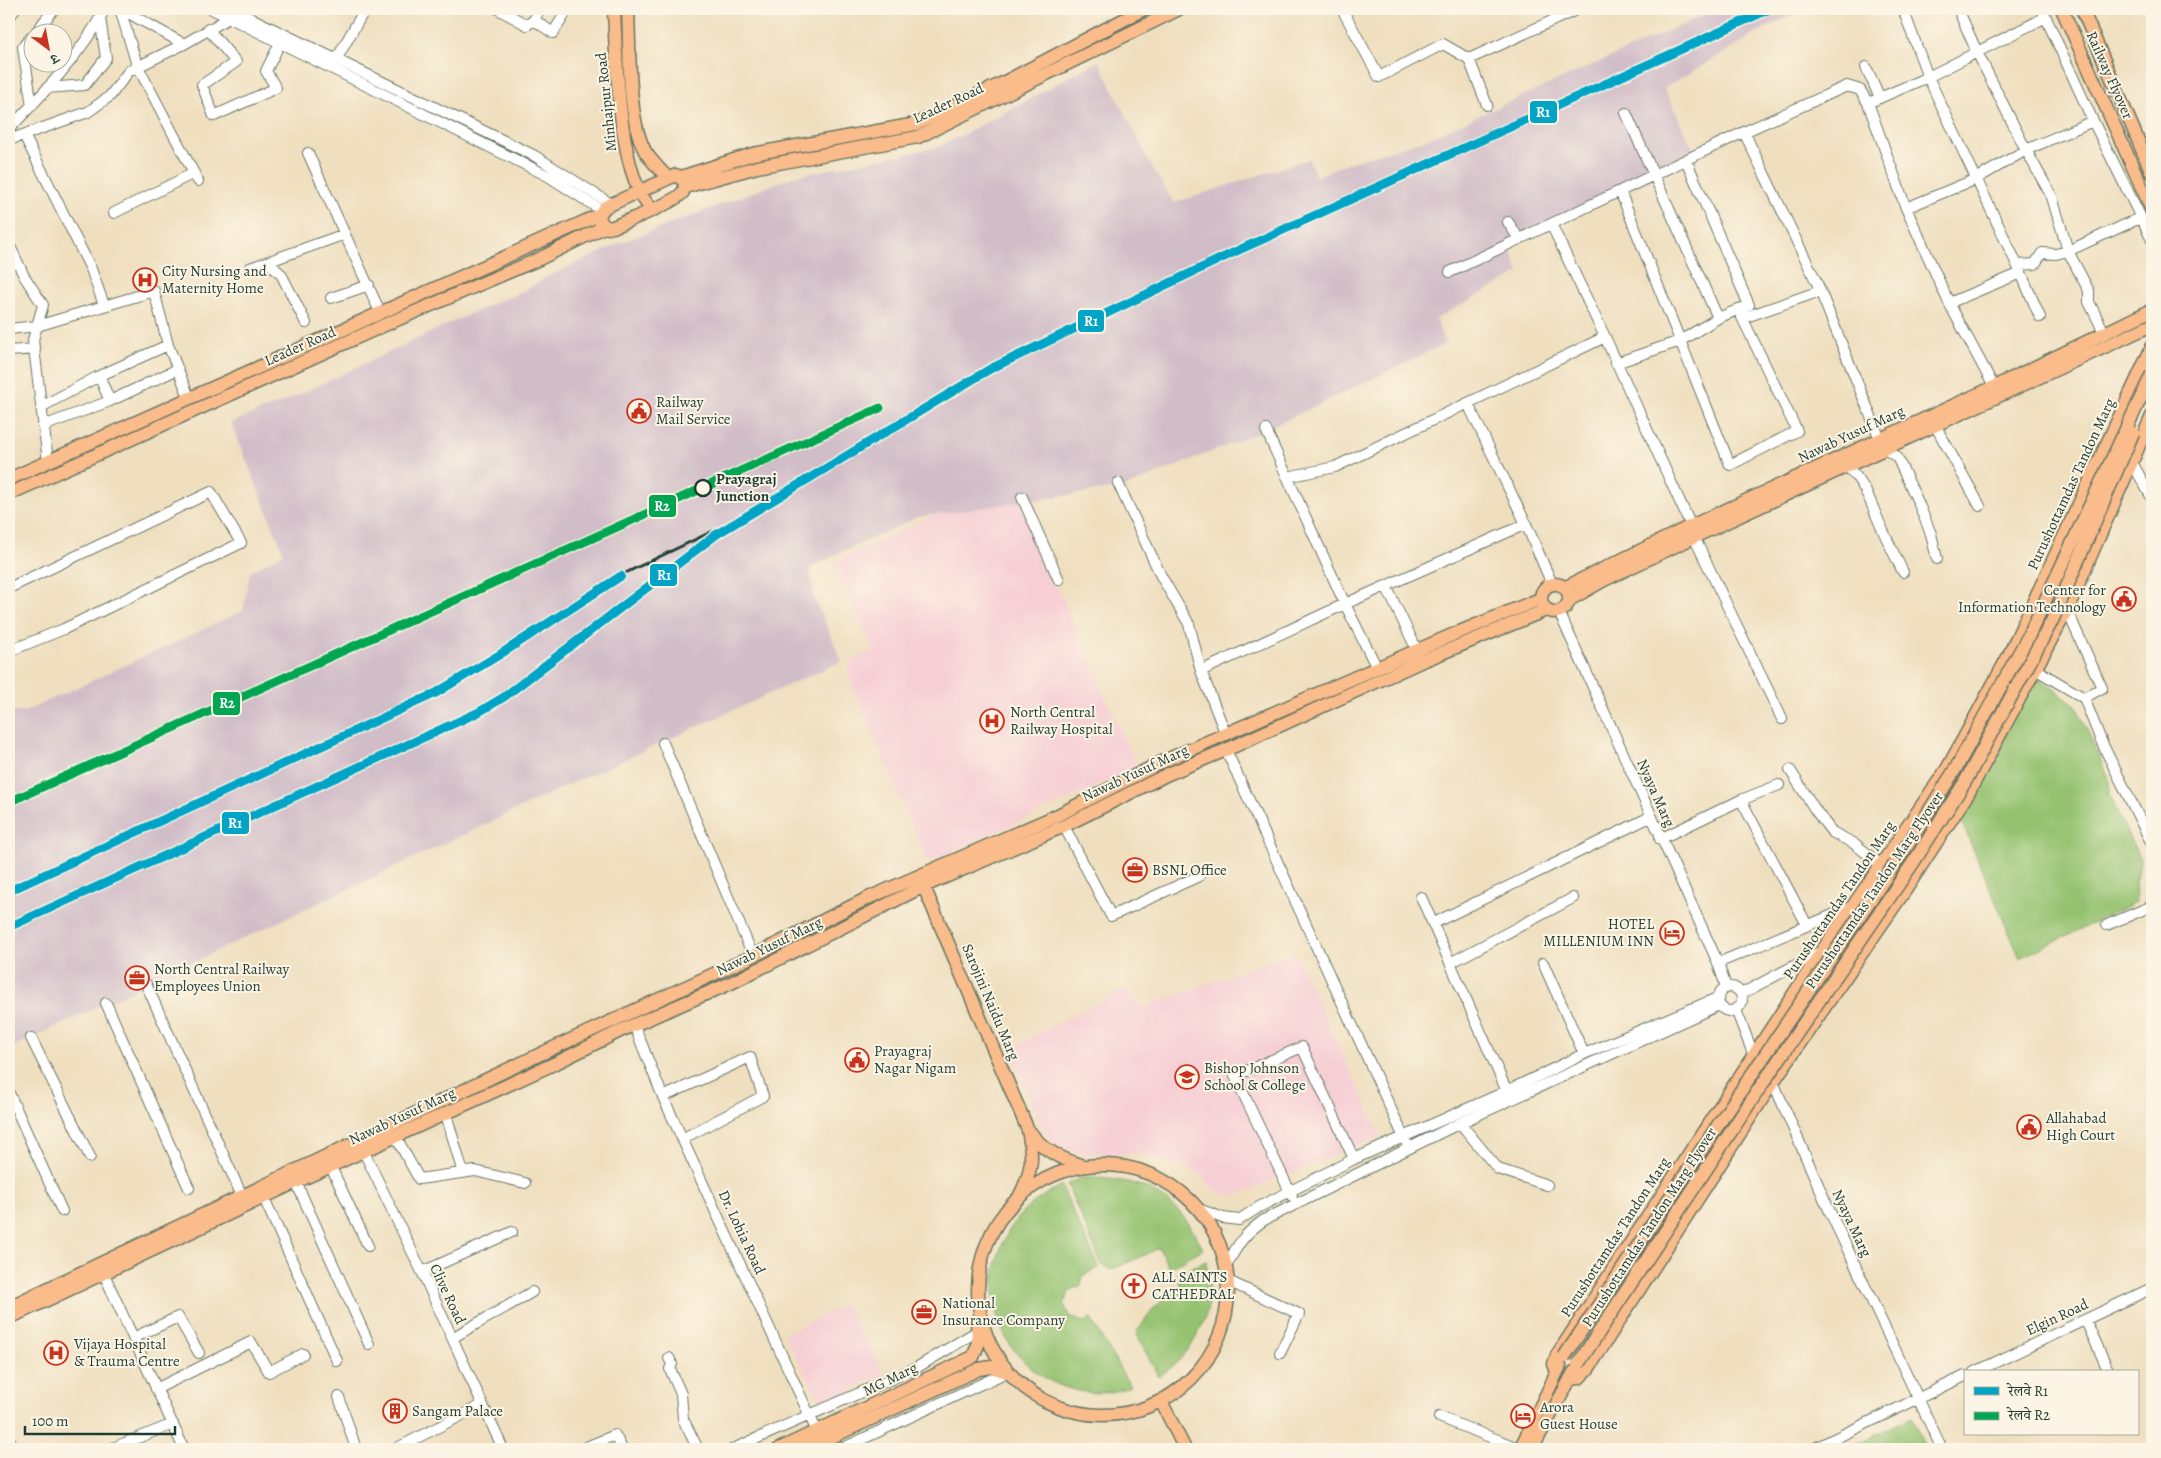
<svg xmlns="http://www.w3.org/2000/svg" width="2161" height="1458" font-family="Alegreya,'Noto Serif Devanagari',serif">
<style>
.built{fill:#f6cfd5}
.industrial{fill:#d1bdc8}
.green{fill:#94c270;stroke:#5a8052}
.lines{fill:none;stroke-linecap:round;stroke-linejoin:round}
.minor-casing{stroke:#687665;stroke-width:12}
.major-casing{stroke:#687665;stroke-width:15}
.minor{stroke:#fff;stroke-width:10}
.major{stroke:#fabc8b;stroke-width:12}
.rail{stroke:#1f3d34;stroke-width:3}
.major-bridge-casing{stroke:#687665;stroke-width:15;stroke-linecap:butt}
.major-bridge{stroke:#fabc8b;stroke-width:12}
.rail-1-casing{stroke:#fcf5e5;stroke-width:12}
.rail-2-casing{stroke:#fcf5e5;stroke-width:12}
.rail-1{stroke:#02a4c6;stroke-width:9}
.rail-2{stroke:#00a651;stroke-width:9}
.stop-dot{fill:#fcf5e5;stroke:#1f3d34;stroke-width:2.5}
.labels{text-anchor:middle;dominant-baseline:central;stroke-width:4;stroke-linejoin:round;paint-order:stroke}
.street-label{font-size:15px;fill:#1f3d34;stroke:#fcf5e5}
.poi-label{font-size:15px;fill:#1f3d34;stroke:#fcf5e5;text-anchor:start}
.stop-label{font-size:15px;font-weight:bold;fill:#1f3d34;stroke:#fcf5e5;text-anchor:start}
.line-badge{stroke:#fcf5e5;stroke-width:2}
.badge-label{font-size:14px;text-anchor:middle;font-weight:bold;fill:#fff}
</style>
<rect width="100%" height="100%" fill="#fcf5e5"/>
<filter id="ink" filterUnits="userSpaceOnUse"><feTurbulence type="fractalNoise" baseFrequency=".02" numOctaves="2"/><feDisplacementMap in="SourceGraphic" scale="10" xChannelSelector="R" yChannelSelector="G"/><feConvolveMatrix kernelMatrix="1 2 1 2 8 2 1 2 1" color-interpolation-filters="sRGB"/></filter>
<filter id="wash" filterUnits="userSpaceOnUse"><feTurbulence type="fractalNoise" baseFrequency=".0096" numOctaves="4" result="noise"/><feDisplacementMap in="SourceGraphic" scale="20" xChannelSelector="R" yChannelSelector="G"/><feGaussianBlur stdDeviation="1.12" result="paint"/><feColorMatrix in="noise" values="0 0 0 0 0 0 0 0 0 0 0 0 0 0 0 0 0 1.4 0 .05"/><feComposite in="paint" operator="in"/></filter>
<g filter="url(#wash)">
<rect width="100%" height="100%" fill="#efdfbf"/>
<path class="built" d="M1018 498 1137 768 928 863 848 675 849 663 873 649 833 562 934 515Z
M1294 952 1381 1136 1237 1195 1225 1194 1216 1191 1200 1174 1147 1154 1079 1153 1061 1150 1045 1132 1009 1049 1123 990 1144 1007Z
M845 1304 884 1374 822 1404 784 1335Z"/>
<path class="industrial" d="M1718 9H1805L1764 29 1664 88 1697 157 1510 247 1519 273 1436 319 1445 344 1265 430 1125 487 918 517 810 567 813 596 842 661 579 780 9 1049V712H24L243 611 250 572 284 553 231 423 290 399 463 317 526 290 547 277 623 242 795 176 935 148 959 137 1099 61 1149 162 1174 203 1309 159 1316 177 1344 164 1422 141Z"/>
<path class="green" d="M2029 671 2076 705 2109 779V795L2141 861 2135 882 2136 902 2020 958 1956 809Z
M1081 1178C1142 1177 1177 1194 1203 1249L1169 1268 1159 1248 1111 1270 1102 1265 1067 1184Z
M1061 1185 1099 1268 1083 1275 1081 1285 1070 1290 1064 1304 1069 1316 1083 1322 1091 1319 1130 1386C1106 1397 1080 1394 1057 1384 991 1354 975 1277 1016 1220 1028 1204 1045 1195 1061 1185Z
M1206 1260C1208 1273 1210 1286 1209 1299 1206 1329 1184 1363 1158 1376L1136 1333 1155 1307 1181 1286 1177 1275Z
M1912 1417 1926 1449H1845Z"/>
</g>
<g filter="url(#ink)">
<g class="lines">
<g class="minor-casing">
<path id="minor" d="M120 9 137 65 198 181
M121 9 184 44
M212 9 548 176 601 210
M232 9 535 156 611 204
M498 9 527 25 534 20 553 33 568 9
M1342 9 1379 77 1443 44 1469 59 1487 105
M1903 9 1928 77 2021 273 2040 317
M1958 9 1976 50 2026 150 2052 197 2068 251 2089 291V302L2105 334
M2042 9 2093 121 2152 240
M9 18 15 9
M534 20 540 9
M208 29 236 62 202 85 214 116 276 88 266 71 280 43
M36 32 54 9
M1469 59 1578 9
M336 60 365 9
M1866 67 1880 98
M47 88 85 85 106 58 100 18
M1868 103 1928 77 2046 17
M32 106 23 47 32 36
M1626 113 1718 318
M9 129C44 93 81 54 105 9
M1744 132 1817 283 1880 439
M24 135 91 269 104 305
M9 140 88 112 110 96 129 71 184 44 234 15
M308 153 380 312
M1620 191 1730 465 1797 431 1738 309
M1906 208 1976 179 2026 150 2093 121
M114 213 194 173
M1508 222 1519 239
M1551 224 1605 337 1691 526
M9 244 24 276 43 305 33 340 48 461
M267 262 281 274 306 323
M250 268 345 234
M1450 272 1744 132 1847 86 1860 90 1868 103 1906 208 1949 303 1994 387
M331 298 369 285
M1949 303 2021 273 2020 265 2035 264 2042 253 2056 254 2068 251 2140 218
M1743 318 1820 291
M9 329 37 326 154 291 168 345 189 397
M9 351 35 349
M1616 363 1680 341 1718 318 1749 305 1686 160
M99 376 110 401
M1468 404 1526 524 1552 584
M41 407 99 376 168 345
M1935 425 1980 506
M43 426 110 401 178 369
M1266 430 1345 604 1377 668
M1885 449 1897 457 1918 502 1931 534 1937 559
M2130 459 2152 498
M1847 467C1863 481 1869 498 1877 517 1885 536 1894 554 1903 572
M1287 477 1335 467 1605 337
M1118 483 1161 576 1189 624 1201 671 1226 735
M1022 497 1059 580
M1694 537 1782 719
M1386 586 1417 650
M9 588 211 492 241 543 64 629 9 651
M2044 589 2071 619 2102 688 2084 698
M1559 612 1718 963 1726 987
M2009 657 2035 669 2084 698 2102 743 2152 844
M1201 671 1345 604 1526 524
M663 743 753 956
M1226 750 1407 1144
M1790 770 1816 811 1832 832 1855 844 1882 866
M1741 800 1807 925
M1064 826 1111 916 1199 876
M1660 839 1741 800 1779 785
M1421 897 1509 1096
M1434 923 1650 817
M2107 925 2152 906
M1452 962 1573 898
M1543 963 1584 1054
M1718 963 1854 906
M146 984 242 1196
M1718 999a12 12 0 1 1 24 0a12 12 0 1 1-24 0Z
M1741 994 1822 951
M106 1003 189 1188
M1736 1010 1754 1056 1773 1082 1830 1212 1942 1449
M634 1025 663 1097 825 1449
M31 1038 90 1157
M9 1093 62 1211
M663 1097 750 1057 763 1096 682 1139
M446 1114 463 1173
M1460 1123 1498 1169 1547 1185
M396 1137 419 1179 475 1171 525 1183
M364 1152 422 1272 503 1449
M331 1167 368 1246
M296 1182 369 1344
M1292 1196 1235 1076 1302 1047 1354 1159
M264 1198 337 1361
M1201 1210 1223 1218 1239 1220 1259 1207 1354 1159 1507 1091 1584 1054 1717 998
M1226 1266C1239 1243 1243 1235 1264 1220L1460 1123 1719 1005
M422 1272 512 1232
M104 1274 184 1449
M1228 1281 1299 1314 1280 1353
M2086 1321 2109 1372
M133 1338 178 1317 199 1353
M452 1338 532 1292
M669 1358 672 1364 670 1369 681 1394 683 1419 698 1449
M1975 1372 2152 1288
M156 1389 251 1342 269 1372 303 1354
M339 1397 356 1449
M1439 1417 1521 1449
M9 1443 11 1442
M110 1449 173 1424
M395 1449 482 1405
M581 1449 615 1435 622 1449
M733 1449 916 1368 976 1332
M841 1449 1007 1372
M1813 1449 1965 1376"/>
</g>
<g class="major-casing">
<path id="major" d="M614 9C616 55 618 179 652 209
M628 9C630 47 627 118 645 151 651 161 659 169 668 178
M2062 9 2152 210
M2082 9 2152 173
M676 175 684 181C684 185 686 188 683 192 676 202 627 221 613 227L608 228 601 223 599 215 605 207Z
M681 177 753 154 916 124 1001 84 1144 9
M685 187 757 167 918 137 1179 9
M9 479 599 215
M9 494 387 324 539 259 604 227
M1541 598a14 14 0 1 1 28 0a14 14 0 1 1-28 0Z
M1564 588 1691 526 1994 387 2152 310
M1569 600 1604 580 1694 537 2152 325
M921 880 1028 1130C1033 1157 1033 1170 1020 1195
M1030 1132C1043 1151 1062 1159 1083 1166
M978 1290a125 125 0 1 1 250 0a125 125 0 1 1-250 0Z
M9 1307 551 1049 753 956 866 899 1058 815 1166 760 1452 635 1540 599
M9 1318 296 1182 558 1062 620 1031 731 983 924 886 1064 826 1168 774 1226 750 1420 662 1546 610
M1557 1372 1554 1364 1557 1355 1822 951 1947 769 2008 657 2152 347
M1570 1379 1579 1378 1588 1369 1773 1082 1906 889 1969 792 2066 612 2152 416
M1161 1401 1185 1449
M779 1449 973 1357 978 1345 977 1320
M806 1449 979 1369 991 1367 1007 1372
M1520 1449 1560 1366
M1532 1449 1574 1372"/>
</g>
<use href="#minor" class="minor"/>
<use href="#major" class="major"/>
<path class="rail" d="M9 891 436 693 529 636 615 578 713 531
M9 927 479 712 504 697 717 534 990 369 1241 249 1705 38"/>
<g class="major-bridge-casing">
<path id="major-bridge" d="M1564 1357 1748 1080 1907 846 1956 768 2029 635 2152 374
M1578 1364 1761 1086 1913 863 1965 782 2052 621 2133 433"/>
</g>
<use href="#major-bridge" class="major-bridge"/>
<g class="rail-1-casing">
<path id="rail-1" d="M9 891 436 693 499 655 621 576
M9 927 479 712 504 697 717 534 990 369 1241 249 1770 9"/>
</g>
<g class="rail-2-casing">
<path id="rail-2" d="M9 802 880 408"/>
</g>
<use href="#rail-1" class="rail-1"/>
<use href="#rail-2" class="rail-2"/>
</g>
</g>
<defs>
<g id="hospital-ring" transform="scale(1.25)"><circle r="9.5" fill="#fcf5e5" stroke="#c8321e" stroke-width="1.5"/><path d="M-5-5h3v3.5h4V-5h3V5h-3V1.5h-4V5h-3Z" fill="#c8321e"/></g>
<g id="civic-ring" transform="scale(1.25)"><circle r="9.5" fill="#fcf5e5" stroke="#c8321e" stroke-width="1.5"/><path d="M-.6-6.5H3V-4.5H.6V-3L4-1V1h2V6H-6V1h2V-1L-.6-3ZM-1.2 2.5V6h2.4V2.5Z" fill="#c8321e"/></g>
<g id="office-ring" transform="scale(1.25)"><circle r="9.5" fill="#fcf5e5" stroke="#c8321e" stroke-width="1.5"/><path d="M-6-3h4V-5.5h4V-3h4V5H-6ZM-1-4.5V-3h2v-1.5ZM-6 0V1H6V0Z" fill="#c8321e"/></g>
<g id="hotel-ring" transform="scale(1.25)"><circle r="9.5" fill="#fcf5e5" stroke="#c8321e" stroke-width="1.5"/><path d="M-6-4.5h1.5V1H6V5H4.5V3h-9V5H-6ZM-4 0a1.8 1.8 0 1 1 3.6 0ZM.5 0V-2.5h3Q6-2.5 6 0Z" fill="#c8321e"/></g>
<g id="school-ring" transform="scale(1.25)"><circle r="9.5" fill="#fcf5e5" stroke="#c8321e" stroke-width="1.5"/><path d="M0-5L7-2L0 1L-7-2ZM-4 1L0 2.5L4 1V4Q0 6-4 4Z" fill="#c8321e"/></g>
<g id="church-ring" transform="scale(1.25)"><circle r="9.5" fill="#fcf5e5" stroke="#c8321e" stroke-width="1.5"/><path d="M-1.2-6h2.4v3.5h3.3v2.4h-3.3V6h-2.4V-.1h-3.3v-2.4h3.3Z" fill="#c8321e"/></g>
<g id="building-ring" transform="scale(1.25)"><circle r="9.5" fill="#fcf5e5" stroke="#c8321e" stroke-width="1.5"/><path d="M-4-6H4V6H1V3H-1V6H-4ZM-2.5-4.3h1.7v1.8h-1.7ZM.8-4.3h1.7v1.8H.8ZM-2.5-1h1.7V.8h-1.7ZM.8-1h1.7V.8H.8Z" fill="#c8321e"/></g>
</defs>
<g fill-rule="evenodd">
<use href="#hospital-ring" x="145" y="280"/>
<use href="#civic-ring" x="639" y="411"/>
<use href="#civic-ring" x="2124" y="599"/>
<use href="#hospital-ring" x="992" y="721"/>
<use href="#office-ring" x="1135" y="870"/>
<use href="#hotel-ring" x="1672" y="933"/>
<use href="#office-ring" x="137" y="978"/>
<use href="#civic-ring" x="857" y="1060"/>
<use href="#school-ring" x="1187" y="1077"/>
<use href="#civic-ring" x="2029" y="1127"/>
<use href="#church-ring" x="1134" y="1286"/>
<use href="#office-ring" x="924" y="1312"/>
<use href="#hospital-ring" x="56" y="1353"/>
<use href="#building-ring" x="395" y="1411"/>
<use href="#hotel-ring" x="1523" y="1416"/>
</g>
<circle class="stop-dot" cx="703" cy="488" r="8"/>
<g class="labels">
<g class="street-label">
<text transform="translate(2110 75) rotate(66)">Railway Flyover</text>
<text transform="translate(606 102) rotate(-96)">Minhajpur Road</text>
<text transform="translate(948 103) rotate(-25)">Leader Road</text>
<text transform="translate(300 346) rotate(-24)">Leader Road</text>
<text transform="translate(1851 434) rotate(-25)">Nawab Yusuf Marg</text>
<text transform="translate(2071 484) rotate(-65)">Purushottamdas Tandon Marg</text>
<text transform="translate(1135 773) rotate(-25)">Nawab Yusuf Marg</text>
<text transform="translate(1656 793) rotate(66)">Nyaya Marg</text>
<text transform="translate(1874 890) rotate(-56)">Purushottamdas Tandon Marg Flyover</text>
<text transform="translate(1839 900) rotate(-56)">Purushottamdas Tandon Marg</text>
<text transform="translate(769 946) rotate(-26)">Nawab Yusuf Marg</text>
<text transform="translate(991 1002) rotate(67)">Sarojini Naidu Marg</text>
<text transform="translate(402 1116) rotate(-25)">Nawab Yusuf Marg</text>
<text transform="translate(1852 1223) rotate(65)">Nyaya Marg</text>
<text transform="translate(1649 1227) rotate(-57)">Purushottamdas Tandon Marg Flyover</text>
<text transform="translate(742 1232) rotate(65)">Dr. Lohia Road</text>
<text transform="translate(1615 1237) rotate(-57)">Purushottamdas Tandon Marg</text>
<text transform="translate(448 1294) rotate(65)">Clive Road</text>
<text transform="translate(2057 1317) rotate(-25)">Elgin Road</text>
<text transform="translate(890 1379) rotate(-26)">MG Marg</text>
</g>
<g class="poi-label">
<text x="162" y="271">City Nursing and<tspan x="162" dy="17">Maternity Home</tspan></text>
<text x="656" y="402">Railway<tspan x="656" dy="17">Mail Service</tspan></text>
<text x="2106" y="590" text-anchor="end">Center for<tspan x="2106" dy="17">Information Technology</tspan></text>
<text x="1010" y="712">North Central<tspan x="1010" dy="17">Railway Hospital</tspan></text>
<text x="1152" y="870">BSNL Office</text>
<text x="1654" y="924" text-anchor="end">HOTEL<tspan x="1654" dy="17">MILLENIUM INN</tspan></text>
<text x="154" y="969">North Central Railway<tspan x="154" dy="17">Employees Union</tspan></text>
<text x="874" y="1051">Prayagraj<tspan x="874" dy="17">Nagar Nigam</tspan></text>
<text x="1204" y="1068">Bishop Johnson<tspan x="1204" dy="17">School &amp; College</tspan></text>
<text x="2046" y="1118">Allahabad<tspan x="2046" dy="17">High Court</tspan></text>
<text x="1152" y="1277">ALL SAINTS<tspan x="1152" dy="17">CATHEDRAL</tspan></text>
<text x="942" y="1303">National<tspan x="942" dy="17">Insurance Company</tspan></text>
<text x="74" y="1344">Vijaya Hospital<tspan x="74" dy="17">&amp; Trauma Centre</tspan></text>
<text x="1540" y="1407">Arora<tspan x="1540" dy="17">Guest House</tspan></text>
<text x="412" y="1411">Sangam Palace</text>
</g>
<g class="stop-label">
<text x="716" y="479">Prayagraj<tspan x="716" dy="17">Junction</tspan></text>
</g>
</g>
<g class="line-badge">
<rect x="1529" y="100" width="29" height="24" rx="5" fill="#02a4c6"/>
<rect x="1077" y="309" width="28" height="24" rx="5" fill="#02a4c6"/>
<rect x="648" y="494" width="29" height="24" rx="5" fill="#00a651"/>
<rect x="649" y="563" width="29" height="24" rx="5" fill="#02a4c6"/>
<rect x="212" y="691" width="29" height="25" rx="5" fill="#00a651"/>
<rect x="221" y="811" width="29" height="24" rx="5" fill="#02a4c6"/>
</g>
<g class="badge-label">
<text x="1543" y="117">R1</text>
<text x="1091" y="326">R1</text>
<text x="662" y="511">R2</text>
<text x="664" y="580">R1</text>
<text x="227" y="708">R2</text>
<text x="235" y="828">R1</text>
</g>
<rect width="2161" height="1458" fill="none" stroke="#fcf5e5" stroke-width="30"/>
<rect x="1964" y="1370" width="175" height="65" fill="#fcf5e5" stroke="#a4ab9e"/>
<rect x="1974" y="1387" width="25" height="8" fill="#02a4c6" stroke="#a4ab9e"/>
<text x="2008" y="1396" font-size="15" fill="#1f3d34">रेलवे R1</text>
<rect x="1974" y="1412" width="25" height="8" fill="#00a651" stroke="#a4ab9e"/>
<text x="2008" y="1420" font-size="15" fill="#1f3d34">रेलवे R2</text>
<g transform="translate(48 48) rotate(148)"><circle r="24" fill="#fcf5e5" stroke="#a4ab9e"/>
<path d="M0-4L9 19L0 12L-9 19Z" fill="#c8321e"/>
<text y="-8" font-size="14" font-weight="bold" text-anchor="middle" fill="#1f3d34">उ</text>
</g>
<path d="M25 1426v8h150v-8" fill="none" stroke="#1f3d34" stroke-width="2.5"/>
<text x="32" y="1426" font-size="15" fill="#1f3d34" stroke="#fcf5e5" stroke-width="4" paint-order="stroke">100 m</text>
</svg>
